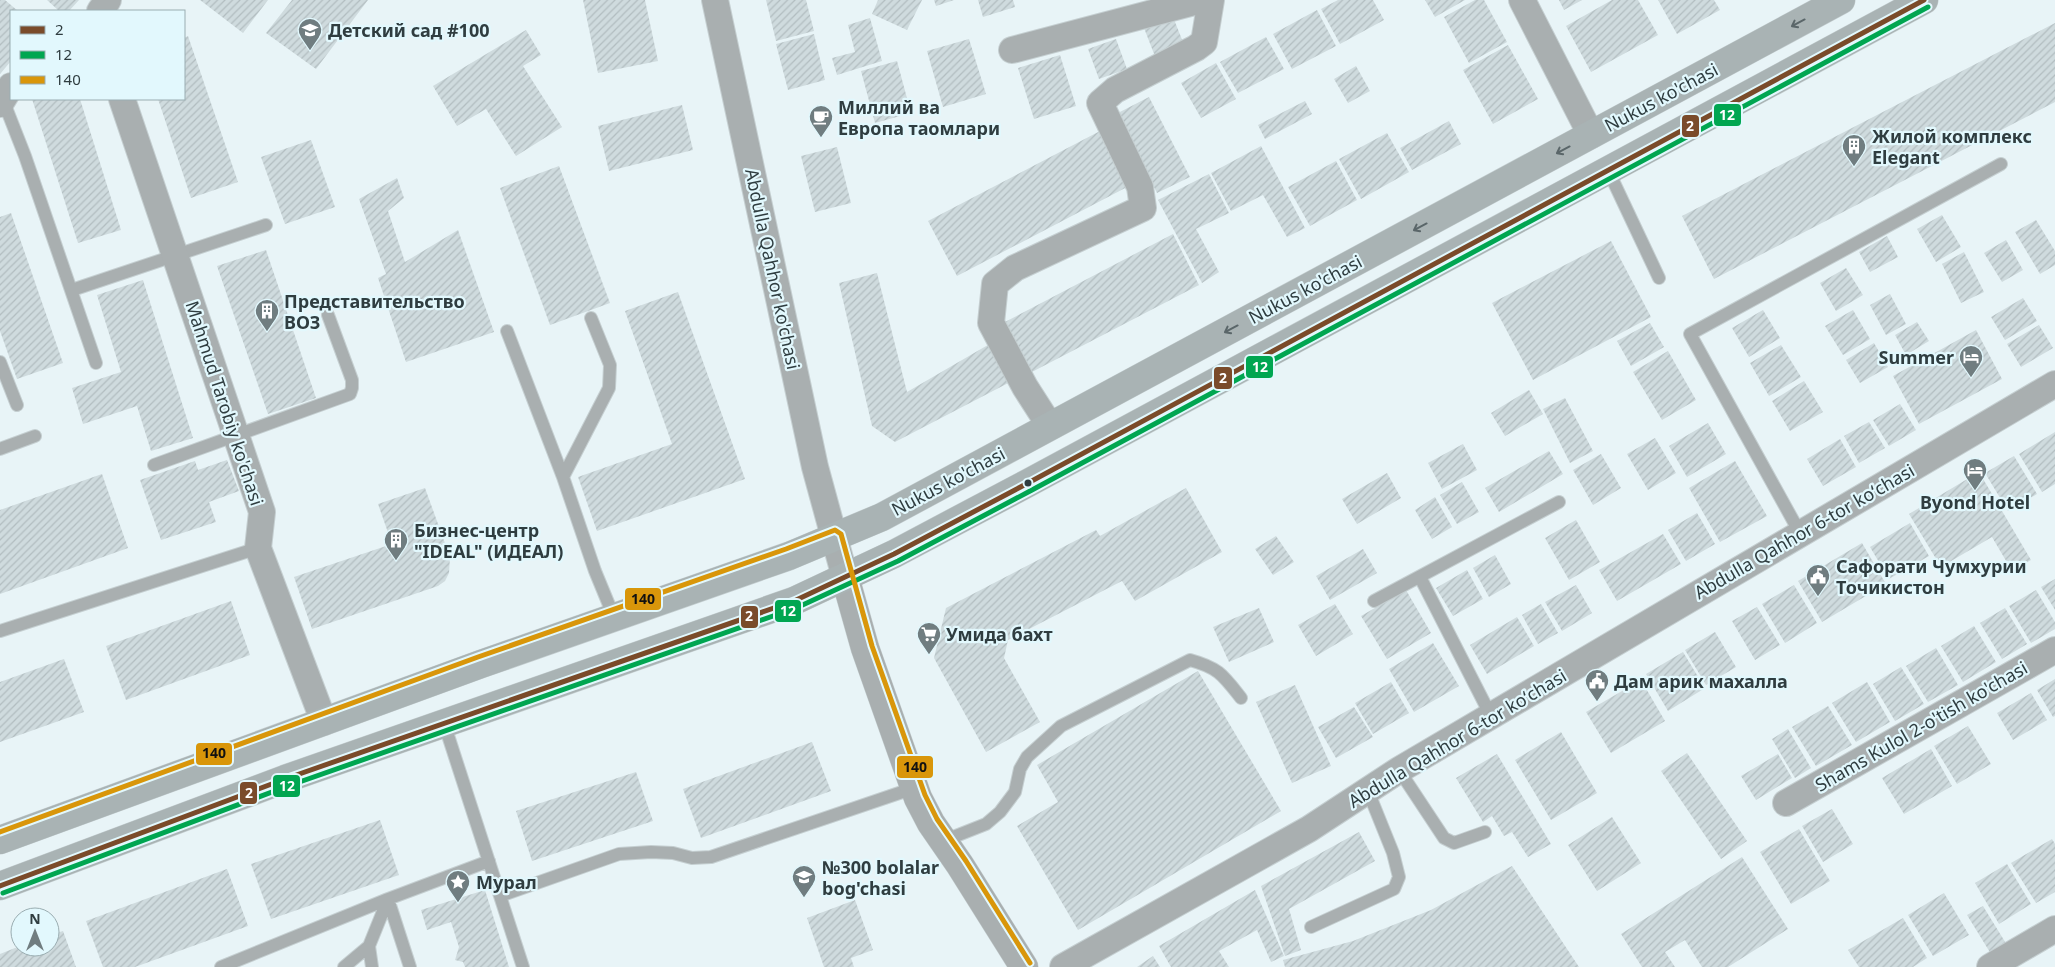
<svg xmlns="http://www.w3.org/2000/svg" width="2055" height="967" font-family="'Noto Sans',sans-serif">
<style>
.building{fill:url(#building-hatch)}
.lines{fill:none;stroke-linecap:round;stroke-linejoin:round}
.service-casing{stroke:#c5cfd1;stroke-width:14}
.minor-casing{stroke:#c5cfd1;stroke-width:28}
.tertiary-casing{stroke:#c5cfd1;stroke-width:29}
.primary-casing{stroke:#c5cfd1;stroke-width:29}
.service{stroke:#a9afb0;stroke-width:12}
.minor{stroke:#a9afb0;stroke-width:26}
.tertiary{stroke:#a9afb0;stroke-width:28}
.primary{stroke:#a9b3b4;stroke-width:28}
.bus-1-casing{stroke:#e2f8fd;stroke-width:9}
.bus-2-casing{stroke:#e2f8fd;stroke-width:9}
.bus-3-casing{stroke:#e2f8fd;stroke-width:9}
.bus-1{stroke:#7a4b2a;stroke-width:5}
.bus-2{stroke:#00a651;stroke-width:5}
.bus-3{stroke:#d9960a;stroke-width:5}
.oneway{stroke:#5a6669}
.bus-dot{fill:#2f3d40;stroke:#e2f8fd;stroke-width:2}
.labels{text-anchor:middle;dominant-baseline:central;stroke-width:4.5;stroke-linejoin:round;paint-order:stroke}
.poi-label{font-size:18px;font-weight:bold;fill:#2f3d40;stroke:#e2f8fd;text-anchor:start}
.street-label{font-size:18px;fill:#2f3d40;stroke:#e2f8fd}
.line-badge{stroke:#e2f8fd;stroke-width:2}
.badge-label{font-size:14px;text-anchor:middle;font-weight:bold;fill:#fff}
.pale-badge-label{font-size:14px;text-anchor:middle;font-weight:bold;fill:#111}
</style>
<defs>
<pattern id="building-hatch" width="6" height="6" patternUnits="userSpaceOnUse" patternTransform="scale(1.25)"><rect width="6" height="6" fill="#cfdbde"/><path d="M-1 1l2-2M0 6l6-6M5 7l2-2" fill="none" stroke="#b2bdc0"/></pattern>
</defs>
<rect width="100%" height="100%" fill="#e8f4f7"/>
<path class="building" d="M0 0H5L18 11H11V61L0 74Z
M47 0H79L69 11H59Z
M200 0H268L243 33Z
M292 0H368L316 69 266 33Z
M583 0H645L658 61 598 73Z
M766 0H806L814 31 776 41Z
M878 0H922L907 30 872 14Z
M934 0H954L936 6Z
M978 0H1013L1015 7 983 17Z
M1338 0H1373L1384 20 1340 44 1321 9Z
M1425 0H1465L1435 17Z
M1475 0H1484L1507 42 1469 63 1444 17Z
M1559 0H1582L1564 10Z
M1612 0H1638L1658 35 1591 72 1566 26Z
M1658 0H1714L1720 10 1677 34Z
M1317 10 1336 46 1292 69 1273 34Z
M1173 17 1185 47 1156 59 1144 28Z
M870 18 882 61 837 75 832 58 855 52 848 25Z
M2055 23V102L1714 279 1682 216Z
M526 30 541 55 523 66 562 127 516 156 486 109 457 126 433 86Z
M814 34 825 80 788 90 776 44Z
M188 36 238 182 191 198 158 99H184V38Z
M1266 37 1284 69 1238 93 1220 62Z
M969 39 986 94 943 107 927 51Z
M1116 39 1127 69 1099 79 1088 49Z
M1508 45 1538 99 1493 124 1463 70Z
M1060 55 1076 106 1034 119 1018 68Z
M897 61 911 113 875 123 861 71Z
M1216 63 1236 99 1201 118 1181 83Z
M1356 66 1370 91 1348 103 1334 79Z
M1149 97 1190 177 1157 193 1116 114Z
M32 99H80L121 230 78 243Z
M1305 101 1312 114 1265 139 1258 125Z
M682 105 693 150 609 171 598 126Z
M1449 121 1461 144 1412 170 1400 148Z
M1100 131 1129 186 957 276 928 221Z
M1387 133 1409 172 1361 199 1339 159Z
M311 140 335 207 285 224 261 157Z
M1261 146 1305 228 1287 237 1263 195 1231 211 1211 173Z
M837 147 851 203 815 212 801 156Z
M1336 161 1357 200 1310 226 1288 187Z
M559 166 610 303 550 325 500 188Z
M1209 174 1229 213 1196 229 1219 272 1202 283 1158 200Z
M397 178 404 198 388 211 405 262 458 230 494 332 406 362 378 278 386 274 359 199Z
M11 213 63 363 17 379 0 331V217Z
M1942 215 1961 247 1936 262 1917 229Z
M2036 220 2055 251V265L2040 274 2015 232Z
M1173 234 1199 285 1030 373 1003 323Z
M1887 236 1898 257 1870 272 1859 252Z
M2006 240 2023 270 2002 282 1984 253Z
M1611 241 1651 317 1533 380 1492 303Z
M266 250 316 398 268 414 217 266Z
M1964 252 1984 292 1961 303 1942 264Z
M1846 268 1863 295 1836 311 1820 283Z
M877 273 907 392 993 342 1016 379 895 442 872 426 839 283Z
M143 280 193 438 151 451 137 406 83 424 72 388 121 372 97 295Z
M678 292 745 479 597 531 578 477 672 444 625 311Z
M1890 294 1906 324 1886 335 1870 305Z
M2023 298 2037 321 2005 340 1991 317Z
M1763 310 1780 338 1749 357 1732 328Z
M1853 310 1870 339 1843 355 1825 326Z
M1917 322 1929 341 1906 355 1895 335Z
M1650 323 1664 347 1631 366 1617 341Z
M2039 325 2053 348 2021 367 2007 344Z
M1976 330 2002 379 1919 424 1893 376Z
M1874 343 1888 367 1860 383 1846 360Z
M1781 345 1801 377 1769 396 1750 363Z
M1668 351 1696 400 1662 420 1633 372Z
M1804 381 1823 412 1790 431 1772 401Z
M1529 390 1543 414 1505 436 1491 413Z
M1565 398 1593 451 1570 463 1543 409Z
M1900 404 1916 430 1889 446 1873 420Z
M1869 422 1885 448 1859 463 1844 436Z
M1708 423 1726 454 1687 477 1669 446Z
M2055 432V484L2042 492 2019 454Z
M1655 438 1676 473 1648 490 1627 454Z
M1840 439 1856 467 1823 486 1807 459Z
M1463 444 1477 470 1442 489 1428 463Z
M1549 451 1563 474 1499 512 1485 488Z
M1601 454 1621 488 1593 505 1573 470Z
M2014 456 2037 494 2008 511 1985 473Z
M227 460 239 491 209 502 216 522 161 540 140 480 195 461 198 470Z
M1735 461 1767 516 1720 542 1689 488Z
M1979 472 2031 560 2012 571 1992 537 1941 567 1909 514Z
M1387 473 1401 498 1357 524 1342 499Z
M102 474 128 548 0 594V510Z
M1462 482 1479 512 1457 524 1440 495Z
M425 488 450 557 449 573 445 581 438 586 312 629 294 577 392 544 378 504Z
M1186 488 1222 552 1135 601 1122 581 1008 640 1004 658 1040 722 986 752 934 658 946 608 1096 530 1100 536Z
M1435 497 1452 527 1432 539 1415 510Z
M1697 513 1715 544 1686 561 1668 530Z
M1576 520 1600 562 1569 580 1545 538Z
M1910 523 1929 556 1889 579 1870 547Z
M1663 534 1681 564 1617 601 1599 570Z
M1276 536 1294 562 1273 575 1255 549Z
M1862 543 1886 584 1822 622 1798 581Z
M1363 549 1377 573 1330 600 1316 576Z
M1495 555 1511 584 1489 597 1473 568Z
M1467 570 1483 599 1453 616 1436 588Z
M2055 579V610L2041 587Z
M1576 585 1592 613 1562 631 1545 602Z
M1794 585 1817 623 1785 643 1762 604Z
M1406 590 1431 633 1387 659 1361 616Z
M2036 590 2055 622V629L2031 643 2009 606Z
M231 601 250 655 126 700 106 646Z
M1335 604 1353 634 1316 656 1298 625Z
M1541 604 1558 633 1538 644 1522 615Z
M1757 607 1780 645 1755 660 1732 621Z
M1259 608 1274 642 1229 662 1213 627Z
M2005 608 2027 644 2002 659 1980 623Z
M1517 617 1534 646 1487 674 1470 645Z
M1974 626 1996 662 1963 682 1941 646Z
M1715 632 1736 667 1706 685 1685 650Z
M1433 643 1459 686 1414 712 1389 669Z
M1936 648 1958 685 1928 702 1906 666Z
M1683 652 1705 688 1668 711 1646 674Z
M64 659 84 712 0 742V682Z
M1901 667 1924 704 1895 721 1873 684Z
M1198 671 1281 811 1078 930 1017 826 1058 802 1037 765Z
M2055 679V716L2053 717 2037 690Z
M1641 680 1665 721 1611 753 1586 712Z
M1391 682 1409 713 1373 734 1355 703Z
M1867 682 1890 722 1856 742 1832 703Z
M1295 685 1331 766 1292 783 1256 702Z
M2031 693 2047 720 2013 740 1997 713Z
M1828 706 1852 745 1816 766 1792 727Z
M1354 707 1373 737 1336 758 1318 727Z
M1968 726 1991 764 1957 784 1934 746Z
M1788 729 1811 768 1795 778 1772 739Z
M1561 732 1597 793 1551 820 1515 760Z
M812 742 831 791 701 838 683 789Z
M1931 749 1952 786 1904 814 1882 778Z
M1687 753 1747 841 1721 859 1661 771Z
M1497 754 1551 844 1528 857 1512 832 1504 836 1492 816 1483 822 1456 778Z
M1778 754 1792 778 1756 800 1741 776Z
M636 772 653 821 532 861 516 811Z
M1832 809 1853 844 1823 862 1802 826Z
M1612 817 1641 863 1597 891 1568 845Z
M380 820 399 875 271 919 251 864Z
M1799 829 1830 881 1791 904 1760 852Z
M1359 832 1375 861 1289 909 1301 950 1285 956 1261 886Z
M2052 839 2055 844V892L2036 903 2011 863Z
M1742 857 1788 929 1728 967H1702L1685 940 1665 952 1675 967H1642L1621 934Z
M2007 864 2031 904 1999 924 1975 883Z
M1512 866 1579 967H1285L1283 960 1353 941 1431 910Z
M227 869 248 926 135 967H103L86 921Z
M485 890 509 967H465L463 962 455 960 459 947 451 922 427 930 421 910Z
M1255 890 1284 956 1271 962 1257 930 1219 951 1229 967H1171L1159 946Z
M1944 893 1969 935 1933 956 1908 915Z
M855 900 873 950 851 958 854 967H824L807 918Z
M1983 906 2007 945 1991 954 1967 915Z
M1903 918 1927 958 1913 967H1859L1848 950Z
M63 931 76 967H0V954L20 946 50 947V935Z
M1153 956 1160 967H1137Z"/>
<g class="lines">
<g class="service-casing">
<path id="service" d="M3 100 25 156 96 363
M1608 170 1659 278
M72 290 266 225
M591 318 610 365 609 388 563 477 595 571 614 617
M507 331 563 477
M0 362 17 405
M0 449 35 436
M154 465 350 394 352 388V380L328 315
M1800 533 1690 334 2001 164
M1420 577 1491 716
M1374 601 1559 502
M0 631 258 548
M444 723 523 967
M1399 770 1444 838 1454 843 1485 832
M943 841 986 824 1000 812 1015 792 1020 769 1027 757 1061 726 1190 660C1219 668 1223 675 1241 698
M500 896 619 854 651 852 673 853 692 858 711 857 914 788
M1311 927 1394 889 1399 877 1393 853 1368 791
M369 946 372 967
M221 967 388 899
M344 967 369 946 388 899
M410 967 388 899 489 861"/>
</g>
<g class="minor-casing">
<path id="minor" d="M715 0 815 467 845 577
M1522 0 1591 135
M100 11 108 0
M1012 50 1202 0
M122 99 262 512 258 548 324 722
M0 104 11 86
M1050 426 1025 387 991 323 995 284 1015 268 1143 208 1140 187 1100 103 1115 90 1196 48 1204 42 1211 0
M1786 803 2055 650
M1063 967 1309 829 1399 770 2055 384
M1990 967 2055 929"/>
</g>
<g class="tertiary-casing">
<path id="tertiary" d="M845 577 865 648 918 798 931 823 960 865 1024 967"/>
</g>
<g class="primary-casing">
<path id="primary" d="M0 840 481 664 789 556 882 517 1841 0
M0 886 285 779 794 601 894 554 1028 483 1924 0"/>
</g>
<use href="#service" class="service"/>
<use href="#minor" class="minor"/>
<use href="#tertiary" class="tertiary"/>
<use href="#primary" class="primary"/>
<g class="bus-1-casing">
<path id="bus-1" d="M0 886 285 779 794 601 894 554 1028 483 1924 0"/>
</g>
<g class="bus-2-casing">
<path id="bus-2" d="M3 893 288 786 796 608 898 561 1032 490 1928 7"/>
</g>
<g class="bus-3-casing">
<path id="bus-3" d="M0 832 478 657 786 549 835 530 841 534 872 646 925 795 937 819 966 861 1030 963"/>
</g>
<use href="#bus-1" class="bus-1"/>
<use href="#bus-2" class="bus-2"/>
<use href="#bus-3" class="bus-3"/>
</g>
<defs><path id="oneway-shaft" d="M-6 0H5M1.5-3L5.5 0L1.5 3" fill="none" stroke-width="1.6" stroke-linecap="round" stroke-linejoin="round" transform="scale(1.25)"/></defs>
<g class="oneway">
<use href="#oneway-shaft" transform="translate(1798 23) rotate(152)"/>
<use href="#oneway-shaft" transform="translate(1563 150) rotate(152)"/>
<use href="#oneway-shaft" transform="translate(1420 227) rotate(152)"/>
<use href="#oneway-shaft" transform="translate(1231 329) rotate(152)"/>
</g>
<defs>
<g id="school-pin" transform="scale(1.25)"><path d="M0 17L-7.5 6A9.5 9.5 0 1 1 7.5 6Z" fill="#707d80" stroke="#e2f8fd"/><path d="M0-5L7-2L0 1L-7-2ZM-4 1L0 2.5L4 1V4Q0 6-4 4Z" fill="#fff"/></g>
<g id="cafe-pin" transform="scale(1.25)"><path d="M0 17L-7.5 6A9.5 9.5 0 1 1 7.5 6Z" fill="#707d80" stroke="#e2f8fd"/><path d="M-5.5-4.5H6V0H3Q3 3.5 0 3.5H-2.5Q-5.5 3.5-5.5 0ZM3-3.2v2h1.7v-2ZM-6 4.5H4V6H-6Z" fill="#fff"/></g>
<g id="building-pin" transform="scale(1.25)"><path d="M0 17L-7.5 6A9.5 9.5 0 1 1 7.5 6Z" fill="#707d80" stroke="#e2f8fd"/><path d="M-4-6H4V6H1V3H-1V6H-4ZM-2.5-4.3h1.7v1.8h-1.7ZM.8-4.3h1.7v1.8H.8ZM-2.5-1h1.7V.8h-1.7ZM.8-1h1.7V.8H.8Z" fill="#fff"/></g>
<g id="hotel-pin" transform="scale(1.25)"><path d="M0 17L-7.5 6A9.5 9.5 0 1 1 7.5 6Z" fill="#707d80" stroke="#e2f8fd"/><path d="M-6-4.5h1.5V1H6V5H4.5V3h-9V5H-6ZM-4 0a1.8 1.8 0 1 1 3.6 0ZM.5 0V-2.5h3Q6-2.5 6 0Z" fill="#fff"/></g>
<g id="civic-pin" transform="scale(1.25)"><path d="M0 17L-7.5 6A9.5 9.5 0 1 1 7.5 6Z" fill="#707d80" stroke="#e2f8fd"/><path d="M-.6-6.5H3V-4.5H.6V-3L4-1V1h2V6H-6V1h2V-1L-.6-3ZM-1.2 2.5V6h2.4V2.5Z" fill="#fff"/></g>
<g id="supermarket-pin" transform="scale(1.25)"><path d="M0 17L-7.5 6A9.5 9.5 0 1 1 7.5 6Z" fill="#707d80" stroke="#e2f8fd"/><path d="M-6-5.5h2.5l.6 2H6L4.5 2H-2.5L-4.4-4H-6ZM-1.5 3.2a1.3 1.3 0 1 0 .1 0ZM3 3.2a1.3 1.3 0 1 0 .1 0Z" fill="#fff"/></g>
<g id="sight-pin" transform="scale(1.25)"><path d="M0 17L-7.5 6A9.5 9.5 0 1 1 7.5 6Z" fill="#707d80" stroke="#e2f8fd"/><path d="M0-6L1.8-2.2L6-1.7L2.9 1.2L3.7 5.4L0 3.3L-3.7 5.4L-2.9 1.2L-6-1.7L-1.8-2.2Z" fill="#fff"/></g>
</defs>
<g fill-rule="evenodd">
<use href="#school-pin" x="310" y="30"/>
<use href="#cafe-pin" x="821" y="117"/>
<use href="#building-pin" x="1854" y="146"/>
<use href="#building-pin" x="267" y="311"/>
<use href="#hotel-pin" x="1971" y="357"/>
<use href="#hotel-pin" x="1975" y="470"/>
<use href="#building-pin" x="396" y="540"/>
<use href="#civic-pin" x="1818" y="576"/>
<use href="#supermarket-pin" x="929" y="634"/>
<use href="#civic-pin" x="1597" y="681"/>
<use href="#school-pin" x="804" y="877"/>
<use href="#sight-pin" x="458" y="882"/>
</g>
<circle class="bus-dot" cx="1028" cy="483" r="4.5"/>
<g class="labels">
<g class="poi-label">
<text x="328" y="30">Детский сад #100</text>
<text x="838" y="107">Миллий ва<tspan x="838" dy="21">Европа таомлари</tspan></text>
<text x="1872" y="136">Жилой комплекс<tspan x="1872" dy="21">Elegant</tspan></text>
<text x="284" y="301">Представительство<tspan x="284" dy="21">ВОЗ</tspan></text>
<text x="1954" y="357" text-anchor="end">Summer</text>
<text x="1975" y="502" text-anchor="middle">Byond Hotel</text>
<text x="414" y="530">Бизнес-центр<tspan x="414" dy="21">"IDEAL" (ИДЕАЛ)</tspan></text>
<text x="1836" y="566">Сафорати Чумхурии<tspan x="1836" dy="21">Точикистон</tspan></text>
<text x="946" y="634">Умида бахт</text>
<text x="1614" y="681">Дам арик махалла</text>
<text x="822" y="867">№300 bolalar<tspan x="822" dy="21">bog'chasi</tspan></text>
<text x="476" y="882">Мурал</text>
</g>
<g class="street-label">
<text transform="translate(1661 97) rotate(-28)">Nukus ko'chasi</text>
<text transform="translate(773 269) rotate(78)">Abdulla Qahhor ko'chasi</text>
<text transform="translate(1305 289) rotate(-28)">Nukus ko'chasi</text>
<text transform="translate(225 403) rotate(72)">Mahmud Tarobiy ko'chasi</text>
<text transform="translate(948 481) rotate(-28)">Nukus ko'chasi</text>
<text transform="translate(1804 531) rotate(-30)">Abdulla Qahhor 6-tor koʻchasi</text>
<text transform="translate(1921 726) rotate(-30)">Shams Kulol 2-o'tish ko'chasi</text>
<text transform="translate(1457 738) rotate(-31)">Abdulla Qahhor 6-tor koʻchasi</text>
</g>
</g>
<g class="line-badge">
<rect x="1713" y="103" width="29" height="24" rx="5" fill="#00a651"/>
<rect x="1681" y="114" width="19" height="24" rx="5" fill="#7a4b2a"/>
<rect x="1245" y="355" width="29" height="24" rx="5" fill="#00a651"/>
<rect x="1213" y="366" width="20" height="24" rx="5" fill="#7a4b2a"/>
<rect x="624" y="587" width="38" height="24" rx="5" fill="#d9960a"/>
<rect x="774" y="599" width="28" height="24" rx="5" fill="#00a651"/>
<rect x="740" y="605" width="19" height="24" rx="5" fill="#7a4b2a"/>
<rect x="195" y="742" width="38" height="24" rx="5" fill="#d9960a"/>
<rect x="896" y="755" width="38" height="24" rx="5" fill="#d9960a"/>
<rect x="272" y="774" width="29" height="24" rx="5" fill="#00a651"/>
<rect x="239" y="781" width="19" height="24" rx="5" fill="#7a4b2a"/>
</g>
<g class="badge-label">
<text x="1727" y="120">12</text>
<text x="1690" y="131">2</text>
<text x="1260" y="372">12</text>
<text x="1223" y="383">2</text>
<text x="788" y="616">12</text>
<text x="749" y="621">2</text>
<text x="287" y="791">12</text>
<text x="249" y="798">2</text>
</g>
<g class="pale-badge-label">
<text x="643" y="604">140</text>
<text x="214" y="758">140</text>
<text x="915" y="772">140</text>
</g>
<rect x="10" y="10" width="175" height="90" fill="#e2f8fd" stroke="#9aadb1"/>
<rect x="20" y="26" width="25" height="8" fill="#7a4b2a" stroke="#9aadb1"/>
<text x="55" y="35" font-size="15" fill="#2f3d40">2</text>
<rect x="20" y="51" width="25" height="8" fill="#00a651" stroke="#9aadb1"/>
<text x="55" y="60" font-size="15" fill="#2f3d40">12</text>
<rect x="20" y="76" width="25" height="8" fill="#d9960a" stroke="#9aadb1"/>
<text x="55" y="85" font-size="15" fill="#2f3d40">140</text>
<g transform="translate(35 932)"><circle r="24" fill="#e2f8fd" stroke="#9aadb1"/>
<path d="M0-4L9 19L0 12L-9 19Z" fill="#707d80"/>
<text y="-8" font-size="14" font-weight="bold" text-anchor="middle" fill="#2f3d40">N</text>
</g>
</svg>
